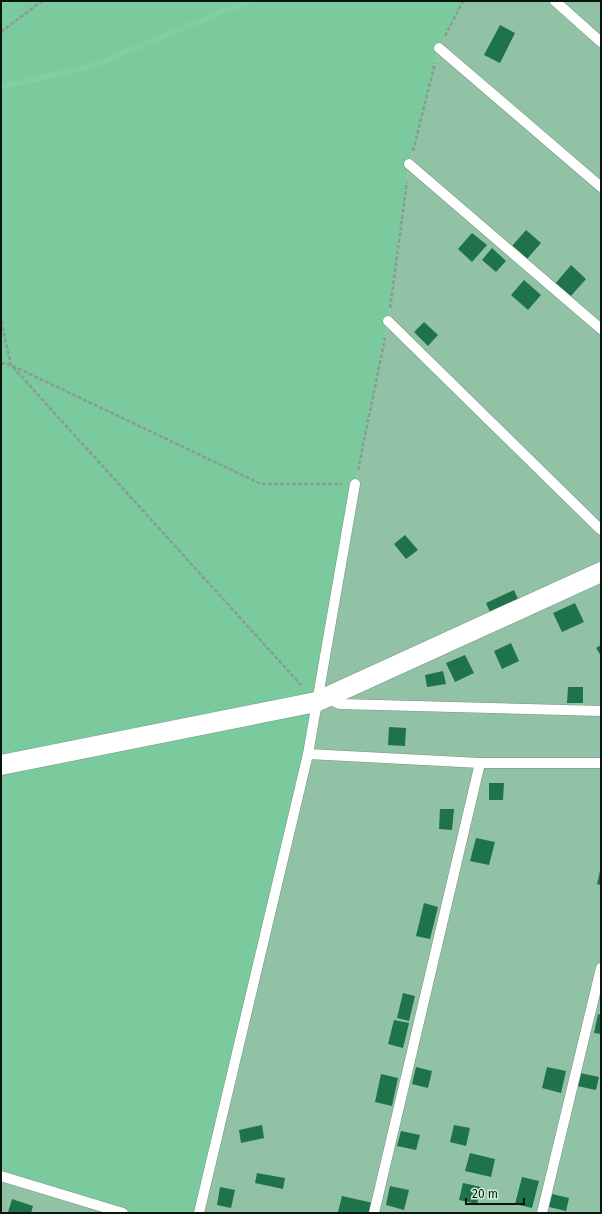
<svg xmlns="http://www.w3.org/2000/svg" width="602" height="1214" font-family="'Fira Sans',sans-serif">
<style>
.green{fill:#91c2a5}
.forest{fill:#7aca9d}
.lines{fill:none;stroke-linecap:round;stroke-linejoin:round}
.stream{stroke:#7fcfa2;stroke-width:6}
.building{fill:#1e734c}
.service-casing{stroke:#769382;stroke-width:11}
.minor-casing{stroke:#769382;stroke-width:21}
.path{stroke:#869e90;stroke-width:2.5;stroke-dasharray:4 2;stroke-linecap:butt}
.service{stroke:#fff;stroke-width:10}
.minor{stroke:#fff;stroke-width:20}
</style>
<rect width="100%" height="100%" fill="#ceeedb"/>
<path class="green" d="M463 1H601V1213H199L355 484 388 321 409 164 439 48Z
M1 1176 123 1213H1Z"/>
<path class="forest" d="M1 1H463L439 48 409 164 388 321 355 484 316 702 199 1213H123L1 1176Z"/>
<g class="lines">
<path class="stream" d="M1 87 92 66 248 1"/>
</g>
<path class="building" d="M500 25 515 33 500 63 484 55Z
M526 230 541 243 527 259 512 246Z
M472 233 487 245 472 262 458 249Z
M492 248 506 261 496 272 482 260Z
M571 265 586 279 570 297 555 284Z
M524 280 541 295 528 310 511 295Z
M424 322 438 335 428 346 414 332Z
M405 535 418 550 406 559 394 544Z
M514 590 522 608 494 621 486 603Z
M575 603 584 622 562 632 553 613Z
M511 643 519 661 502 669 494 651Z
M601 645V656L596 648Z
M465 655 474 673 455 682 446 663Z
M443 671 446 684 427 687 425 675Z
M568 687H583V703H567Z
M389 727 406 728 405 746 388 745Z
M489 783H504L503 800H489Z
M440 809H454L452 830 439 829Z
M476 838 495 842 489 865 470 861Z
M600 871H601V885L597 884Z
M424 903 438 907 430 939 416 936Z
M403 993 415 996 409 1021 397 1018Z
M598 1014 601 1015V1034L594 1033Z
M394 1020 409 1023 403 1048 388 1044Z
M416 1067 432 1071 428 1088 412 1084Z
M547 1067 566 1071 561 1093 542 1088Z
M580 1073 599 1077 596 1090 577 1086Z
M381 1074 398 1078 392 1106 375 1102Z
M262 1125 264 1138 241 1143 239 1130Z
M454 1125 470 1128 466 1146 450 1142Z
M401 1131 420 1135 416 1150 397 1146Z
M470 1153 495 1159 491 1177 465 1171Z
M257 1173 285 1178 283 1189 255 1183Z
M522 1177 539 1181 532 1208 515 1204Z
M463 1183 481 1187 477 1204 459 1200Z
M390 1186 409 1190 404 1210 386 1205Z
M220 1187 235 1190 231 1208 217 1205Z
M552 1194 569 1198 566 1211 549 1207Z
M342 1196 373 1203 370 1213 338 1212Z
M12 1199 33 1206 31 1213H11L8 1212Z"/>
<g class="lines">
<g class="service-casing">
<path id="service" d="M555 1 601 42
M439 48 601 187
M409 164 601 329
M388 321 601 530
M325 698 340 704 601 711
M308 754 480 763H601
M1 1176 123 1213
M199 1213 308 754 355 484
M374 1213 480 763
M542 1213 601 968"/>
</g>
<g class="minor-casing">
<path id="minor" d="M1 765 316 702 601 572"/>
</g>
<path class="path" d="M1 32 42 1
M445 36 463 1
M413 151 435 63
M390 308 407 182
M1 321 11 365 301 685
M1 363 11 365 261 484H342
M358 470 385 338"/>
<use href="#service" class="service"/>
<use href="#minor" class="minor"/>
</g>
<rect width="602" height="1214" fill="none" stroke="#0a150f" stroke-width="4"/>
<path d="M466 1198v6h58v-6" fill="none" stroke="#0a150f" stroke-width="2"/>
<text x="472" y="1198" font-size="12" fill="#0a150f" stroke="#ceeedb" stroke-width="3" paint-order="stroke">20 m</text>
</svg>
